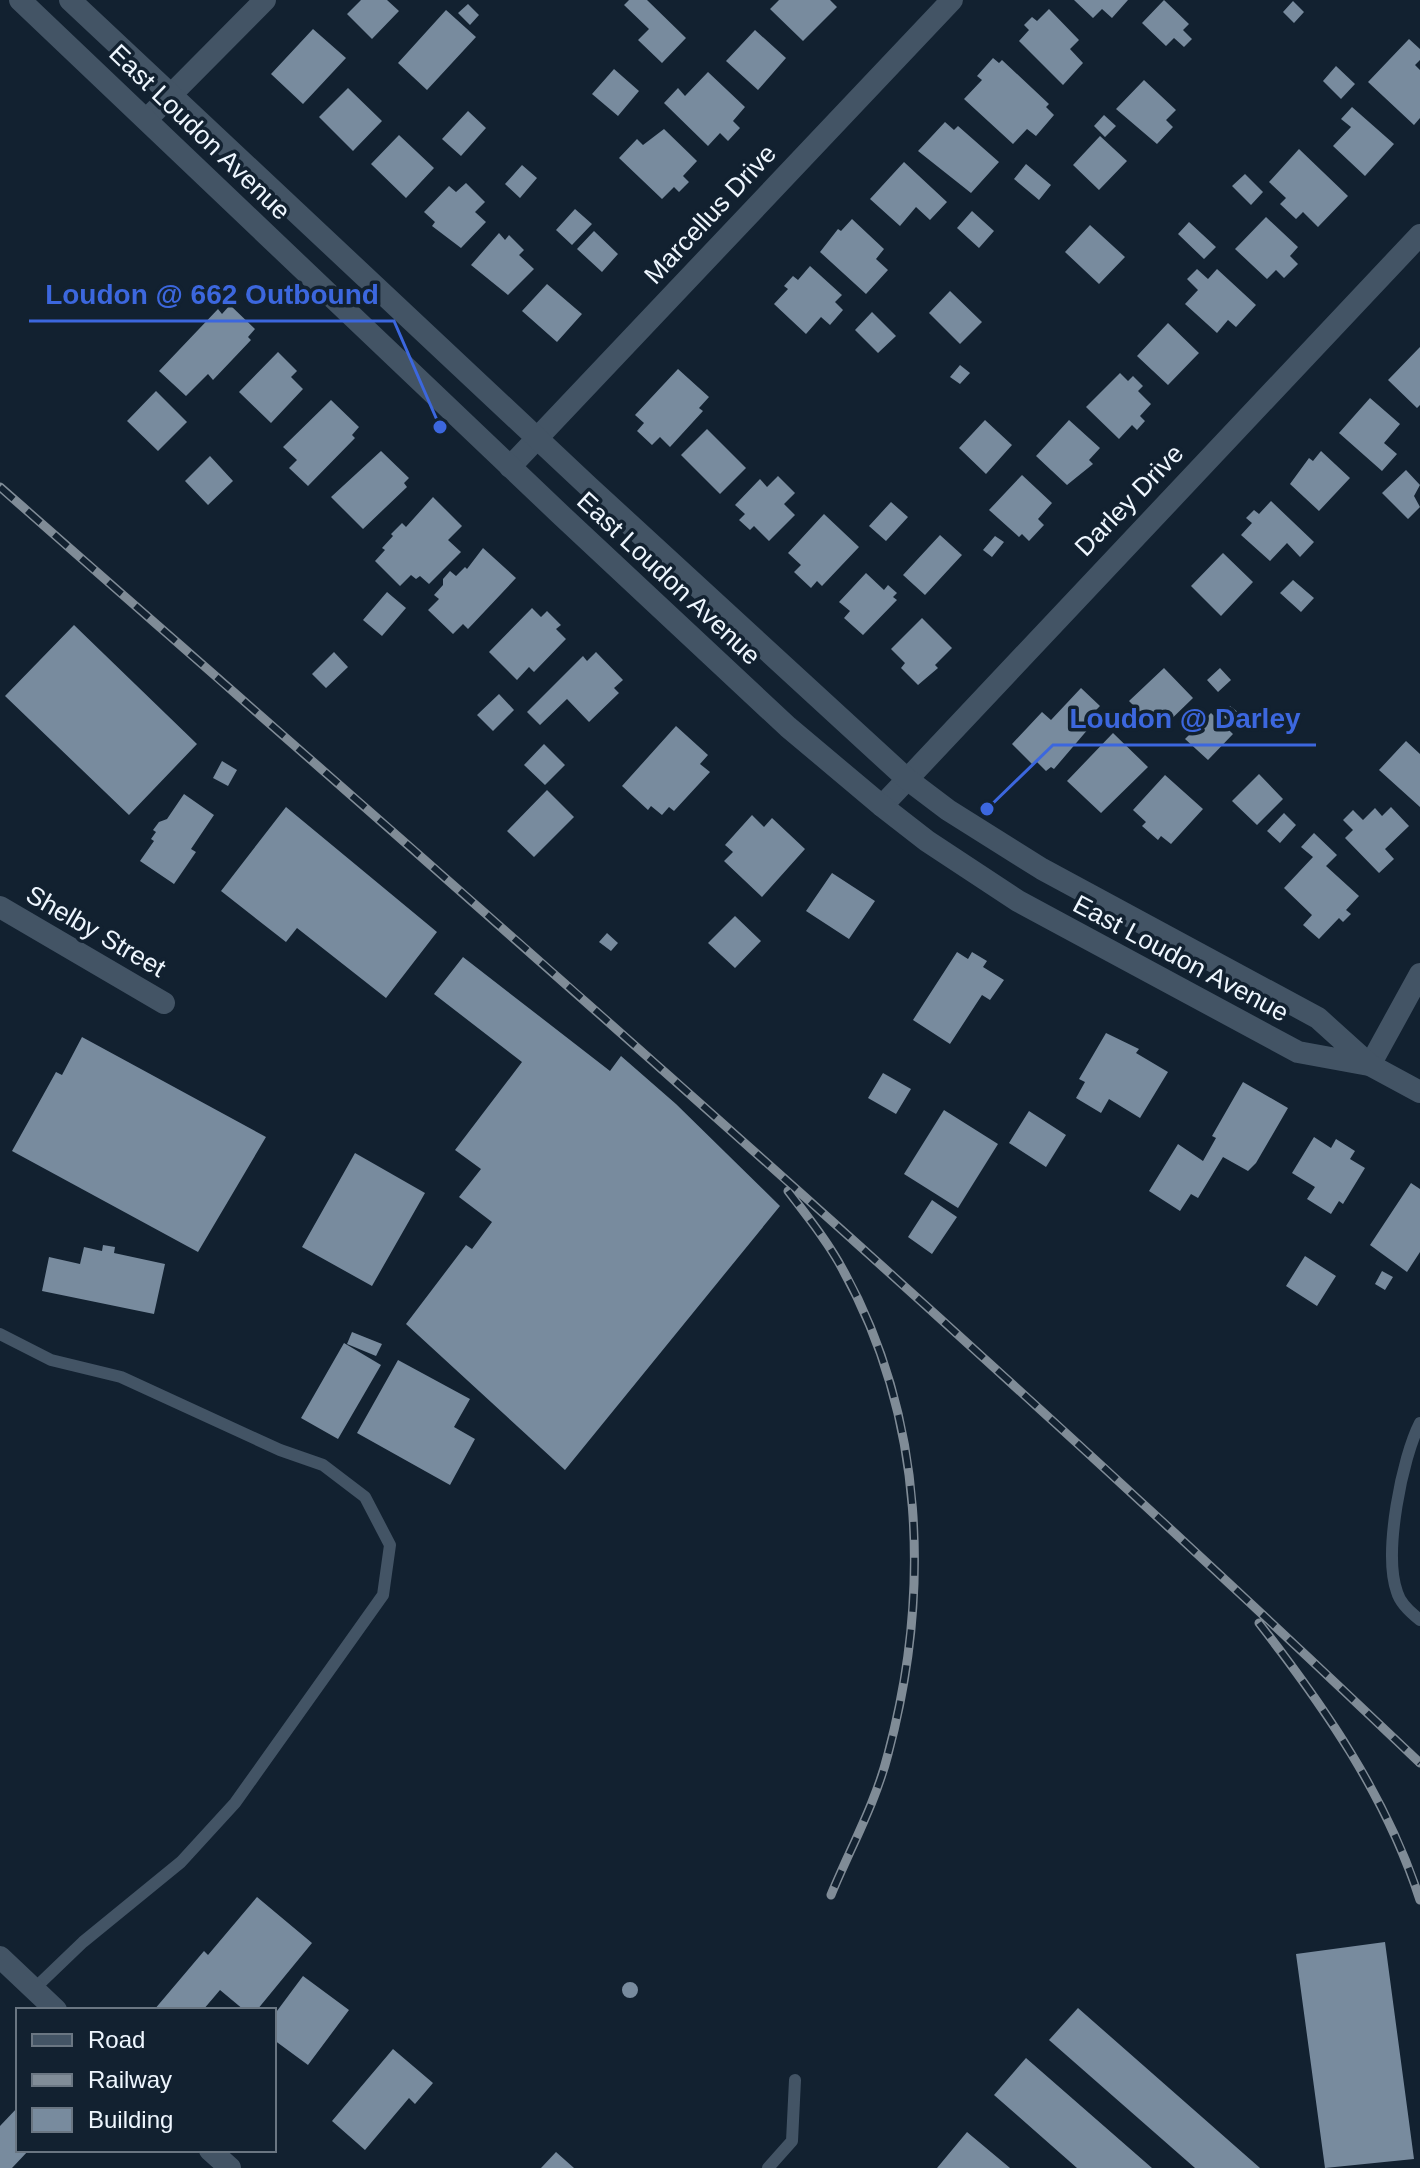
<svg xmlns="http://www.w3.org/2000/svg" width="1420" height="2168" font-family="Helvetica,sans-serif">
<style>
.building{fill:#788b9e}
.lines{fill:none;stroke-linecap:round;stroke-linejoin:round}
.service{stroke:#435465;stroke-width:12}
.minor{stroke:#435465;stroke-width:22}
.tertiary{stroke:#435465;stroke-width:22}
.secondary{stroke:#435465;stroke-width:22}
.rail-casing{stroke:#808c97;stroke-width:9}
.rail{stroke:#122130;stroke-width:6;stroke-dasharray:18;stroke-linecap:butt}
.labels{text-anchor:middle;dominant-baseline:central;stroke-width:7;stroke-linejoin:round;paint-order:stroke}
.street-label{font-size:26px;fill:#eef6fe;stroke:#122130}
.leader{fill:none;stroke:#3c67de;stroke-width:3}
.callout-dot{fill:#3c67de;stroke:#122130;stroke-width:3}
.callout-label{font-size:28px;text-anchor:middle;font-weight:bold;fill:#3c67de;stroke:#122130;stroke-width:7;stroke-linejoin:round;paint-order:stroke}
</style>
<rect width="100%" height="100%" fill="#122130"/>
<path class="building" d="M361 0H387L399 11 372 39 347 14Z
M629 0H647L686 38 662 63 638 40 649 29 624 5Z
M779 0H830L837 7 803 41 770 9Z
M1074 0H1128L1112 18 1102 9 1093 18Z
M1164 0 1189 24 1183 30 1192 39 1184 47 1174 38 1166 46 1142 23Z
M1293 1 1304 12 1294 23 1283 12Z
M468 4 479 15 470 25 458 13Z
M1049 9 1079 40 1070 49 1083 63 1063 85 1019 41 1029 30 1024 25 1032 17 1037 21Z
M446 10 476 37 427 90 398 63Z
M313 29 346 58 303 104 271 74Z
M755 30 786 58 758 90 726 61Z
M1409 39 1420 49V60L1415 65 1420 70V118L1414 125 1368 82Z
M993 58 999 63 1002 60 1049 104 1046 107 1054 115 1036 136 1027 129 1013 144 964 99 982 80 977 76Z
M1336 66 1355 84 1341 99 1323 81Z
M614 69 639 91 618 116 592 94Z
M708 72 745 107 733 121 740 128 728 141 720 133 708 146 664 103 678 88 685 96Z
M1144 80 1176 110 1166 120 1173 127 1157 144 1116 109Z
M348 88 382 121 353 151 319 117Z
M1352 107 1394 144 1365 176 1333 146 1351 127 1341 119Z
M468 111 486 128 461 156 442 139Z
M1104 115 1116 126 1105 137 1094 126Z
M945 122 954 130 958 126 999 162 971 193 918 151Z
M664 129 697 161 683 176 689 182 679 192 674 187 662 199 619 158 637 139 643 145Z
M399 135 434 168 406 198 371 164Z
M1100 136 1127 161 1099 190 1073 165Z
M1299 149 1348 196 1318 227 1303 212 1296 219 1280 204 1286 198 1269 182Z
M904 162 947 202 930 220 916 207 900 226 870 199Z
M1026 164 1051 185 1039 200 1014 179Z
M522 165 537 178 520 198 505 184Z
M1245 174 1263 192 1251 205 1232 186Z
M466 183 485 202 475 212 486 222 461 248 432 226 435 222 424 212 449 186 456 192Z
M575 209 592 224 572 245 556 230Z
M972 211 994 231 979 248 957 228Z
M1266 217 1298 247 1290 256 1298 264 1284 278 1276 270 1267 279 1235 249Z
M852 219 884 249 876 259 888 270 866 294 820 252 838 229 841 231Z
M1189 222 1216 247 1204 259 1178 234Z
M1090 225 1125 257 1099 284 1065 252Z
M594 231 618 254 602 272 577 249Z
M499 233 505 240 509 235 524 250 519 255 534 269 508 295 471 265Z
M810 266 842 295 835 302 843 310 830 325 821 317 806 334 774 304 788 289 784 286 793 276 798 280Z
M1197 269 1208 279 1217 269 1256 305 1236 327 1228 320 1217 333 1185 304 1198 290 1187 279Z
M547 284 582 314 557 342 522 311Z
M950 291 982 322 960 344 929 313Z
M230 305 255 329 248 337 251 340 213 380 208 374 186 396 159 371 218 309 222 314Z
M872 312 896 336 878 353 855 330Z
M1168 323 1199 353 1168 385 1137 356Z
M1420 347V405L1417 408 1388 380Z
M278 352 297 371 291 377 303 389 271 423 239 392Z
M960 365 970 373 960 384 950 377Z
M678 369 709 397 699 408 703 411 670 447 660 437 652 445 637 431 644 423 635 415Z
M1120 373 1128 381 1133 376 1143 386 1138 391 1151 404 1140 416 1145 421 1137 430 1132 425 1119 439 1086 407Z
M156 391 187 422 158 451 127 421Z
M1370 398 1400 424 1384 443 1397 454 1382 471 1339 433Z
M331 400 359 427 352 435 355 438 308 486 289 468 297 460 283 447Z
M985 420 1012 445 986 474 959 448Z
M1069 420 1100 448 1089 460 1093 464 1067 485 1036 456Z
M707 429 746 468 720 494 681 455Z
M381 451 409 478 404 483 407 487 363 529 331 497Z
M1321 451 1350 478 1319 511 1290 484 1309 458 1313 461Z
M210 456 233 481 208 505 185 481Z
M1406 470 1420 485 1414 496 1420 507 1408 519 1382 493Z
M1022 475 1052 503 1038 519 1044 525 1029 541 1022 534 1019 537 989 510Z
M778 476 795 493 784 504 795 515 769 541 754 526 750 530 739 520 745 514 735 505 760 479 767 487Z
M433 497 462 526 448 540 461 552 429 584 420 576 416 579 411 575 400 586 375 561 385 550 382 548 393 536 391 534 402 523 406 527Z
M1271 501 1314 542 1300 557 1287 543 1270 561 1241 535 1252 523 1246 518 1254 510 1259 514Z
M891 502 908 517 886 541 869 526Z
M824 514 859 547 822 586 817 581 811 588 794 572 801 565 788 553Z
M940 535 962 555 925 595 903 575Z
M995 536 1004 542 992 557 983 550Z
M483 548 516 578 468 629 463 624 453 634 428 610 439 599 434 595 443 585V579L450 571 456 576 465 567 467 569Z
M1223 553 1253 582 1221 616 1191 586Z
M866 573 884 590 888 585 897 593 893 597 897 600 863 635 844 618 850 611 839 602Z
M1293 580 1314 598 1301 612 1280 593Z
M387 592 406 608 382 636 363 620Z
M532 608 541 617 547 611 561 625 556 629 566 639 534 672 529 667 517 680 489 652Z
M922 618 952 648 935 665 938 668 918 685 901 668 905 663 891 649Z
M74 625 197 744 129 815 5 696Z
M334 652 348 667 326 688 312 674Z
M596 652 623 680 614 688 619 693 589 722 567 699 540 725 527 712 583 656 587 661Z
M1164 668 1193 698 1159 731 1129 701Z
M1220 668 1231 680 1218 692 1207 680Z
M1081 688 1100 706 1090 716 1095 721 1054 769 1051 767 1046 771 1036 761 1033 765 1012 744 1042 712 1051 720Z
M499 694 514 710 493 731 477 715Z
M1230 706 1243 716 1235 726 1222 716Z
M1211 713 1233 734 1208 760 1185 739Z
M676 726 708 755 700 764 710 772 674 811 669 807 662 815 651 806 648 810 622 786Z
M1113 733 1148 767 1101 813 1067 781Z
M1406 741 1420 754V807L1379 770Z
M544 744 565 765 545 785 524 765Z
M222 761 237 770 228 786 213 778Z
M1259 774 1283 799 1257 825 1232 801Z
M1165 775 1203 809 1171 844 1161 836 1158 840 1142 826 1146 822 1133 810Z
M547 790 574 817 534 857 507 831Z
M184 794 214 815 191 849 196 852 174 884 140 861 154 841 151 839 156 832 153 830 159 822 167 819Z
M286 807 437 932 386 998 297 928 286 942 221 891Z
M1391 807 1409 826 1385 849 1394 859 1379 873 1345 838 1353 830 1343 820 1353 810 1363 820 1375 808 1382 816Z
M1284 813 1296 825 1280 843 1267 831Z
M752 815 764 827 772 818 805 849 762 897 724 861 733 852 725 845Z
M1314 833 1337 855 1326 866 1359 896 1346 910 1351 914 1343 922 1339 918 1319 939 1303 925 1312 915 1284 888 1313 857 1301 847Z
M832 873 875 901 849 939 806 911Z
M735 916 761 941 735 968 708 943Z
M607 933 618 943 611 951 599 942Z
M957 952 968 959 972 952 987 961 983 967 1004 980 990 1000 982 995 950 1044 913 1020Z
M463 957 610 1071 621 1056 676 1104 780 1206 565 1470 406 1324 466 1245 472 1249 492 1222 459 1197 481 1169 455 1150 522 1062 434 994Z
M1106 1033 1139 1049 1136 1053 1168 1072 1140 1118 1109 1099 1101 1113 1076 1098 1085 1082 1079 1079Z
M82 1037 266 1137 198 1252 12 1151 56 1072 62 1075Z
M883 1073 911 1089 896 1114 868 1098Z
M1243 1082 1288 1108 1256 1163 1248 1171 1223 1157 1198 1198 1191 1194 1180 1211 1149 1191 1178 1144 1203 1161 1216 1138 1212 1136Z
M944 1110 998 1144 958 1208 904 1174Z
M1029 1111 1066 1135 1046 1167 1009 1143Z
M1314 1137 1331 1148 1336 1139 1355 1151 1350 1159 1365 1168 1343 1204 1339 1201 1331 1214 1307 1199 1315 1187 1292 1173Z
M355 1153 425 1193 372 1286 302 1247Z
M1411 1183 1420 1189V1252L1407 1272 1370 1245Z
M932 1200 957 1217 932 1254 908 1237Z
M103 1245 115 1247 114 1253 165 1264 154 1314 42 1291 49 1257 80 1264 84 1247 102 1251Z
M1305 1256 1336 1276 1317 1306 1286 1286Z
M1382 1271 1393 1277 1385 1290 1375 1284Z
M352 1332 382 1344 376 1356 347 1344Z
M344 1343 381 1365 338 1439 301 1418Z
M398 1360 470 1399 454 1427 475 1439 450 1485 357 1433Z
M257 1897 312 1943 257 2010H244L220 1990 203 2010H154L204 1951 208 1955Z
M1385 1942 1414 2159 1325 2168 1296 1954Z
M303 1976 349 2010 308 2065 274 2040V2015Z
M622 1990a8 8 0 1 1 16 0a8 8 0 1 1-16 0Z
M1078 2008 1260 2168H1195L1049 2040Z
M393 2049 433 2083 415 2104 409 2098 365 2150 332 2121Z
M1026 2058 1152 2168H1077L994 2095Z
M18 2107V2150H29L12 2168H0V2126Z
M967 2132 1010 2168H937Z
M556 2152 574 2168H541Z"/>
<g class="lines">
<path class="service" d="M0 1334 51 1360 121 1377 280 1450 323 1465 365 1497 390 1545 383 1595 235 1803 181 1862 83 1942 34 1989
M1420 1423C1402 1458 1383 1553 1397 1592 1400 1603 1411 1613 1420 1620
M768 2168 792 2141 795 2080"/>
<path class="minor" d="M147 119 265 0
M510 467 952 0
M882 806 1420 235
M0 907 164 1003"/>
<path class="tertiary" d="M1370 1065 1420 974
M0 1957 56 2010
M210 2150 230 2168"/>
<path class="secondary" d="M20 0 560 514 788 727 882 806 927 841 1018 901 1298 1052 1369 1065
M70 0 588 486 907 779 948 810 1042 869 1318 1018 1370 1065 1420 1092"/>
<g class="rail-casing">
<path id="rail" d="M0 487C478 907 959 1324 1420 1763
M788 1191C807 1216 828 1242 843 1270 925 1418 931 1594 888 1754 876 1802 850 1849 831 1895
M1259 1623C1326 1709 1386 1796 1420 1900"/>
</g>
<use href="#rail" class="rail"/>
</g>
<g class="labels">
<g class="street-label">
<text transform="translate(200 132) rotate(44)">East Loudon Avenue</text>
<text transform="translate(710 214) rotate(-47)">Marcellus Drive</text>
<text transform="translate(1129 500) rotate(-46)">Darley Drive</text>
<text transform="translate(669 578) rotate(43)">East Loudon Avenue</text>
<text transform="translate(96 931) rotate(30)">Shelby Street</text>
<text transform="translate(1181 958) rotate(28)">East Loudon Avenue</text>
</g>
</g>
<path class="leader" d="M440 427L394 321H29M987 809L1053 745H1316"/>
<g class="callout-dot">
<circle cx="440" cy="427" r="8"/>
<circle cx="987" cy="809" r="8"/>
</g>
<g class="callout-label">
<text x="212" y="304">Loudon @ 662 Outbound</text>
<text x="1185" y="728">Loudon @ Darley</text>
</g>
<rect x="16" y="2008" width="260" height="144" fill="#122130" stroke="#6a7682" stroke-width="2"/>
<rect x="32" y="2034" width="40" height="12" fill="#435465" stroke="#6a7682" stroke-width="2"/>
<text x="88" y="2048" font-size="24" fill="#eef6fe">Road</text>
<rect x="32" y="2074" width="40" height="12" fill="#808c97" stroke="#6a7682" stroke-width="2"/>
<text x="88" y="2088" font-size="24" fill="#eef6fe">Railway</text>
<rect x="32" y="2108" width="40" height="24" fill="#788b9e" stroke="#6a7682" stroke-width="2"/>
<text x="88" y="2128" font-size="24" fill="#eef6fe">Building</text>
</svg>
